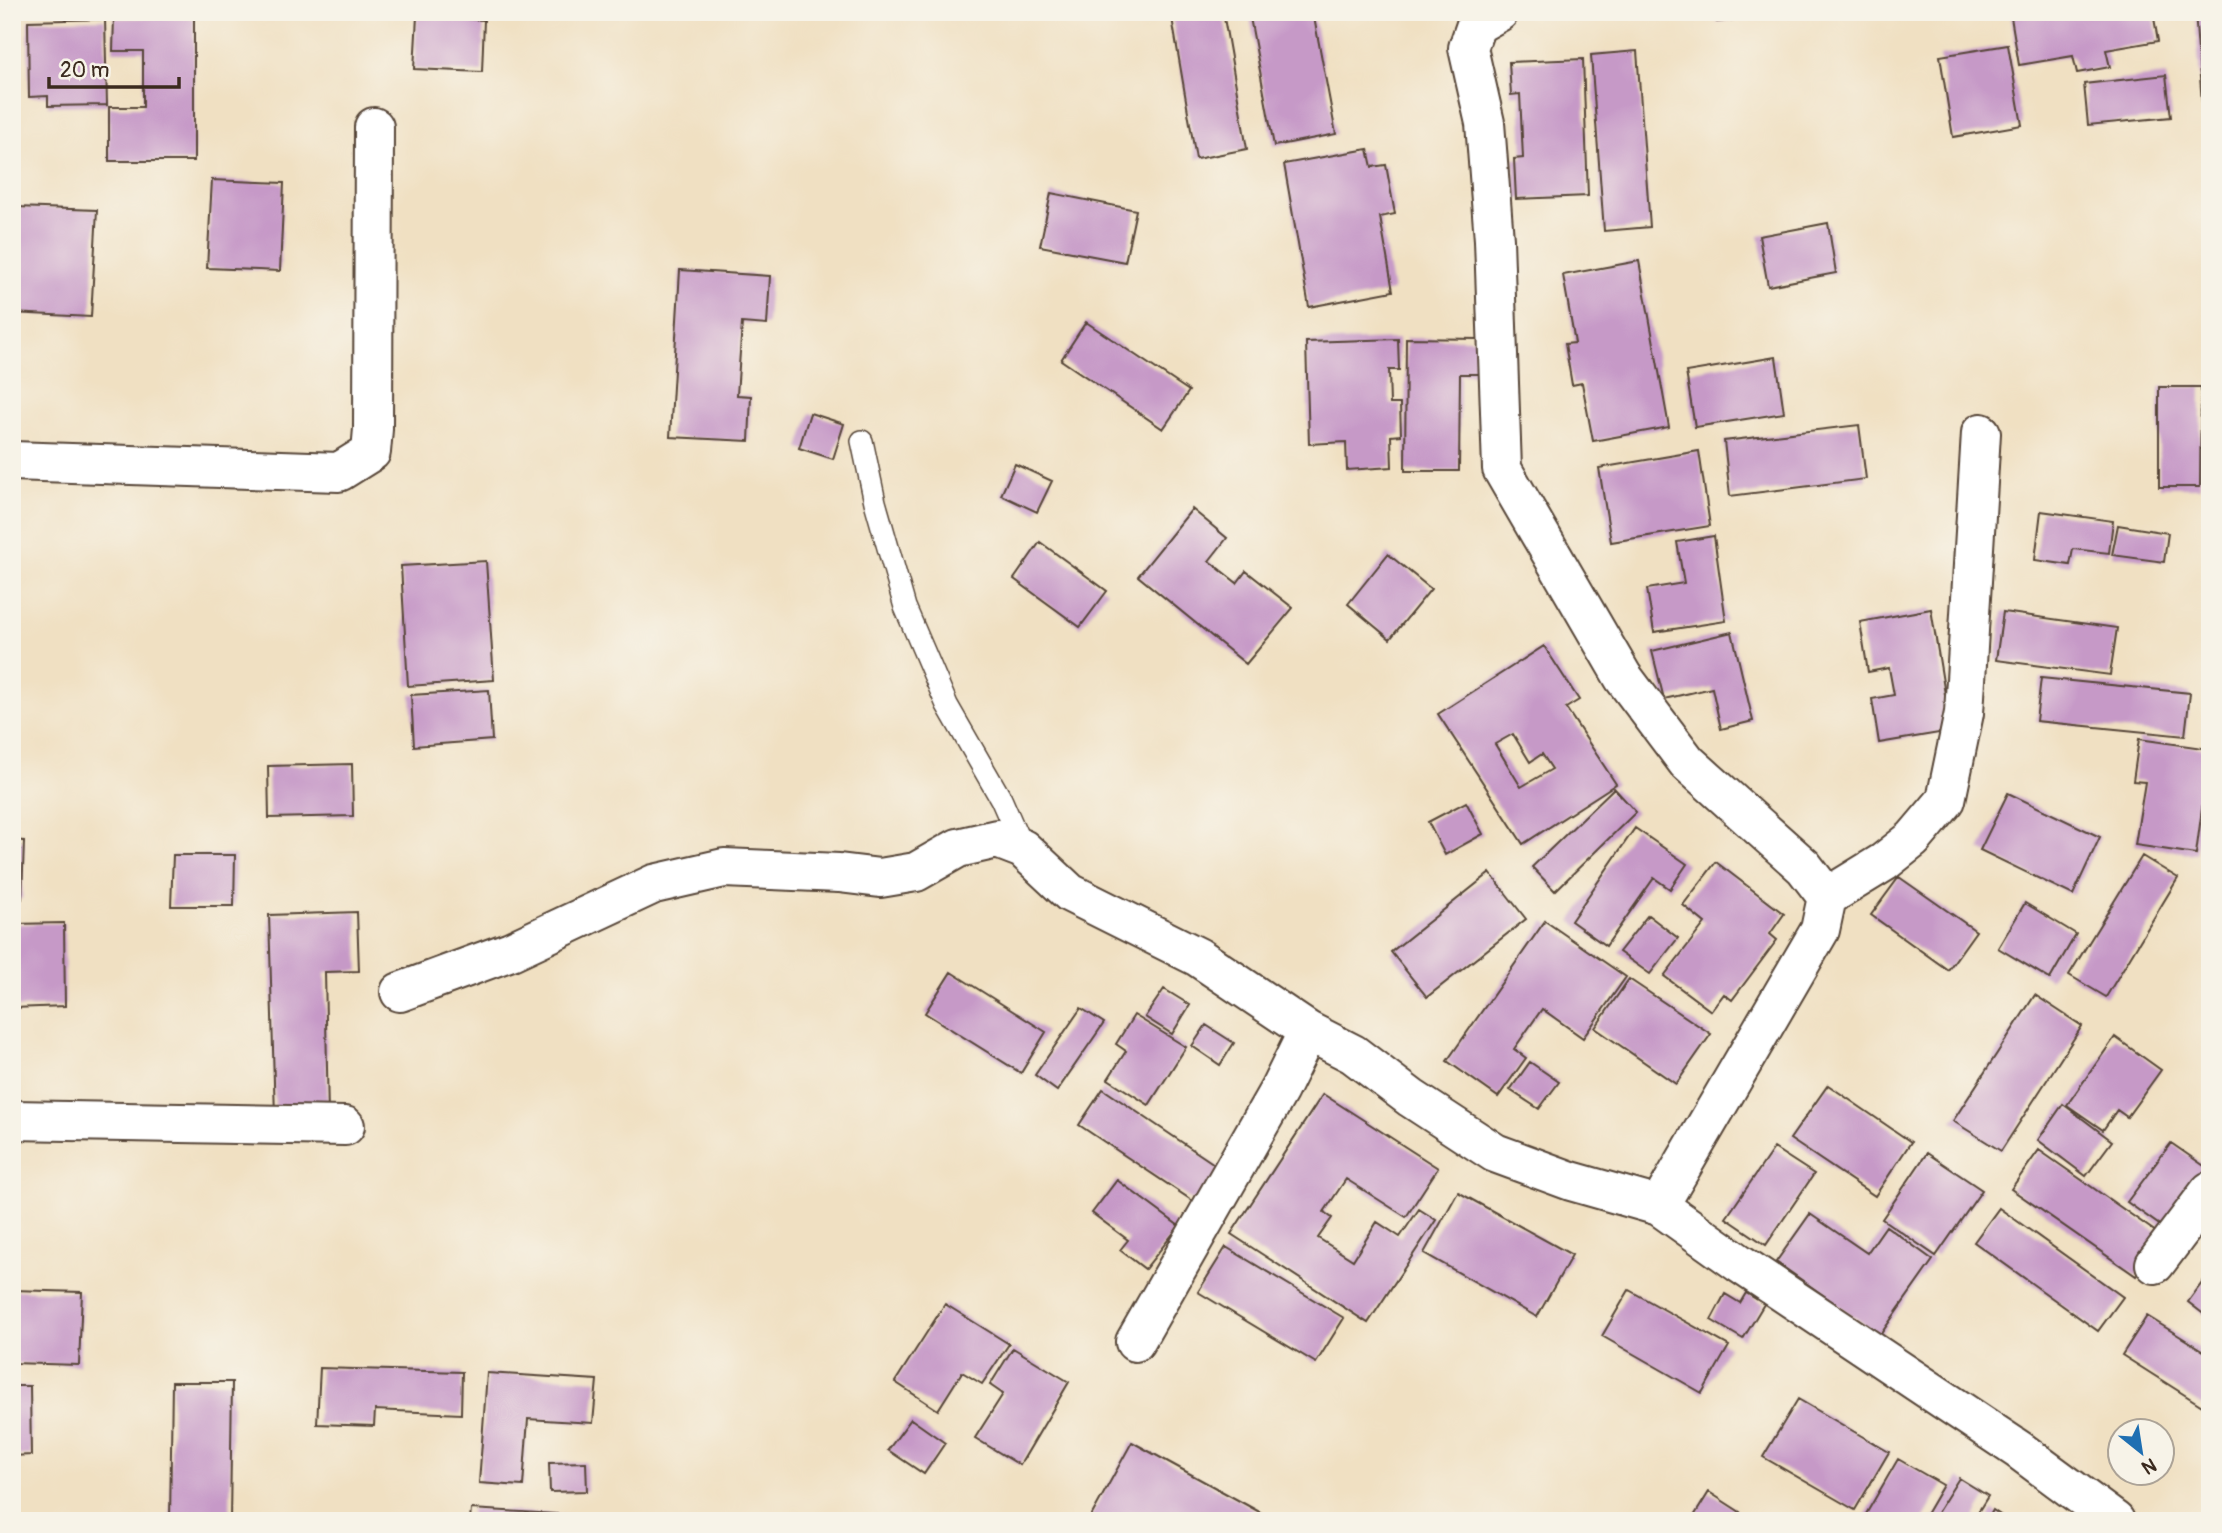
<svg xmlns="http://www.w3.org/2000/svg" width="2222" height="1533" font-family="Pangolin,sans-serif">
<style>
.building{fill:#c699c7;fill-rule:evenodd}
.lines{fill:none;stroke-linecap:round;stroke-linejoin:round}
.lane-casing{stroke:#564537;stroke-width:24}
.street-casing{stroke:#564537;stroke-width:42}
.lane{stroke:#fff;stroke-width:21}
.street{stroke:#fff;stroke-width:38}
</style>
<rect width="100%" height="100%" fill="#f7f3e8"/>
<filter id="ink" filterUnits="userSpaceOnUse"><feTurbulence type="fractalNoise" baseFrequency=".0143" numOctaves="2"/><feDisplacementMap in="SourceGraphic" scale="14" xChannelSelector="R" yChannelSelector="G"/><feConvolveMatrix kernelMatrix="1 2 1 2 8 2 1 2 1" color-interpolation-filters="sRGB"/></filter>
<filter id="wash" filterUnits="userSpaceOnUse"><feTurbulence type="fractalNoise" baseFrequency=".00686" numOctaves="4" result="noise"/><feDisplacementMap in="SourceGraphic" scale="28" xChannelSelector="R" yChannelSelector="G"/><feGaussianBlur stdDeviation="1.57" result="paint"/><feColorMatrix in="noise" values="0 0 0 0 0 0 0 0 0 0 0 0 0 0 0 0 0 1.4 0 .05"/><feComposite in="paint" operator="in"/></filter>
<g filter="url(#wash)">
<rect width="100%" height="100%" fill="#f0e0c2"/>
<g id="blocks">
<path class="building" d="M1171 12H1223L1247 149 1196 159Z
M1249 12H1313L1336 134 1274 146Z
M1716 12H1787V14L1717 22Z
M2038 12H2153L2158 41 2106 50 2110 67 2077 73 2073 56 2019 65 2011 17Z
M2195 12H2210V102L2202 103Z
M417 16 484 20 482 72 414 69Z
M114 18H194V161H109V107H143V51H113Z
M105 19 107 105 48 106V96L29 97 28 21Z
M2008 45 2022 125 1953 137 1940 56Z
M1637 51 1650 227 1604 231 1591 55Z
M1583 59 1588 196 1516 199 1514 159 1523 158 1520 94 1511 95 1509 62Z
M2166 75 2171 117 2088 125 2084 84Z
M1368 149 1372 167 1386 165 1395 214 1380 217 1393 291 1309 307 1284 164Z
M212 180 284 183 280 271 207 268Z
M1051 193 1136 210 1125 262 1040 246Z
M16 207 97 210 91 317 12 313V231H15Z
M1828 223 1836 273 1768 286 1759 236Z
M1639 261 1669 427 1593 441 1582 383 1572 385 1565 344 1575 343 1563 275Z
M680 270 770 276 767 325 742 323 737 395 751 396 749 441 670 437Z
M1086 322 1189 391 1163 429 1061 360Z
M1406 338 1479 339V374H1460L1459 471H1405Z
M1398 339 1399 370H1389L1390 404H1400L1401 435 1391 436 1392 467 1347 470 1346 442 1309 444 1306 342Z
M1776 357 1784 413 1695 427 1686 372Z
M2159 387H2201L2200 487H2159Z
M810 413 844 424 833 459 799 448Z
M1859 425 1866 479 1730 496 1724 441Z
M1699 451 1710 526 1611 542 1599 468Z
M1015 464 1052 481 1037 512 1001 495Z
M1192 509 1227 538 1209 561 1237 583 1246 571 1293 608 1246 664 1138 576Z
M2041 511 2113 521 2109 553 2073 549 2070 565 2035 560Z
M2118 525 2168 533 2164 562 2112 555Z
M1714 536 1726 621 1654 632 1647 589 1684 583 1677 542Z
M1040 542 1107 591 1080 627 1014 579Z
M1388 554 1431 589 1390 639 1348 604Z
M486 561 494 680 408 686 401 566Z
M1931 609 1951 731 1879 743 1872 699 1894 695 1889 668 1868 672 1860 622Z
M2003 612 2117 628 2110 675 1996 660Z
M1732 632 1753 721 1721 729 1712 688 1664 699 1652 651Z
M1544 646 1579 700 1566 708 1616 784 1523 844 1438 714ZM1513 734 1530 762 1542 754 1552 769 1521 787 1495 744Z
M2041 678 2190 693 2185 736 2036 721Z
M489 690 492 740 414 746 411 695Z
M2139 739 2210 749 2196 854 2135 845 2145 782 2133 781Z
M352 764 353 816 269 818 268 766Z
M1614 788 1636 812 1555 891 1532 867Z
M2008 793 2100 837 2073 895 1980 850Z
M1466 802 1483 834 1445 855 1428 822Z
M1635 828 1687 864 1670 889 1654 878 1606 946 1571 921Z
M12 840 24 841 22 899 12 898Z
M173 855H235L234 906H171Z
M2142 856 2178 878 2106 997 2069 975Z
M1716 862 1784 914 1770 934 1777 940 1732 1000 1724 994 1711 1011 1664 976 1705 923 1683 905Z
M1490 873 1526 919 1427 997 1391 952Z
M1899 877 1976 931 1948 970 1871 915Z
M2025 903 2076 934 2050 979 1998 948Z
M357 912 359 971 325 972 328 1115 275 1116 269 915Z
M1648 915 1678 938 1650 974 1619 952Z
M1545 921 1626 977 1583 1038 1542 1009 1514 1049 1526 1058 1498 1097 1447 1061Z
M64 923 65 1006 13 1008 12 924Z
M951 972 1046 1032 1021 1073 925 1013Z
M1629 979 1711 1034 1676 1084 1595 1028Z
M1164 989 1190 1005 1172 1034 1145 1017Z
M2035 995 2082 1026 2001 1151 1953 1121Z
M1081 1008 1104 1023 1057 1091 1035 1075Z
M1134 1015 1186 1047 1149 1105 1108 1079 1126 1051 1116 1044Z
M1206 1025 1234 1043 1220 1065 1192 1046Z
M2115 1037 2161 1070 2127 1117 2117 1110 2103 1130 2067 1105Z
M1530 1062 1559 1082 1539 1109 1510 1090Z
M1828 1085 1911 1142 1875 1196 1790 1139Z
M1103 1089 1229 1174 1205 1209 1079 1125Z
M1323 1094 1438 1168 1406 1217 1346 1179 1324 1212 1332 1218 1318 1238 1353 1260 1377 1222 1400 1237 1419 1209 1436 1220 1368 1323 1231 1234Z
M2063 1104 2112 1141 2086 1176 2038 1140Z
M2171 1143 2210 1170V1175L2168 1231 2127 1202Z
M1774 1148 1814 1174 1766 1245 1726 1218Z
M2039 1150 2163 1237 2136 1276 2011 1189Z
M1927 1153 1982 1190 1936 1256 1882 1219Z
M1117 1180 1179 1226 1145 1269 1120 1250 1128 1240 1092 1213Z
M1458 1192 1572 1255 1537 1317 1424 1253Z
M1999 1208 2123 1297 2098 1331 1974 1242Z
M1810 1214 1867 1253 1886 1226 1933 1260 1880 1335 1776 1262Z
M1226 1247 1344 1318 1316 1363 1198 1292Z
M2210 1272V1319L2188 1302Z
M12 1290 82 1292 79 1365 12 1363Z
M1629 1290 1729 1346 1702 1393 1602 1336Z
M1746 1293 1764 1304 1743 1339 1711 1320 1725 1294 1740 1303Z
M945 1304 1009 1344 982 1384 962 1372 938 1410 895 1382Z
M2147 1316 2210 1355V1411L2122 1355Z
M1013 1348 1069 1382 1020 1465 975 1438 1003 1394 990 1385Z
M320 1368 462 1372 461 1414 375 1410 374 1426 317 1424Z
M487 1373 597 1380 593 1423 528 1419 523 1486 479 1483Z
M172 1382H232L230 1521H170Z
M12 1386H30L31 1455 12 1456Z
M1798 1399 1889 1452 1855 1510 1763 1457Z
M911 1419 945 1443 924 1474 888 1450Z
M1132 1442 1276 1521 1089 1520Z
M1898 1459 1943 1485 1922 1521H1862Z
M586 1462 587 1491 550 1492 549 1463Z
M1959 1478 1988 1496 1975 1517 1983 1521H1932Z
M1709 1492 1740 1512 1734 1521H1691Z
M471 1509 589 1516V1521H470Z
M1993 1510 2009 1521H1987Z"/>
</g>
</g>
<g filter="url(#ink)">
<use href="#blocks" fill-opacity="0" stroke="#564537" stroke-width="2"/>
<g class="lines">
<g class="lane-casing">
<path id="lane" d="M862 441 875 502 905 607 947 705 1001 799 1023 849"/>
</g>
<g class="street-casing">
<path id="street" d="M1499 12 1476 25 1468 48 1485 123 1494 240 1502 469 1623 677 1687 762 1804 867 1827 897
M12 461 339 472 371 452 373 429 374 127
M400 992 511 951 654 884 724 868 839 873 880 878 916 872 958 848 997 839 1023 849 1070 893 1198 957 1308 1031 1353 1054 1411 1098 1495 1153 1571 1181 1659 1206 1739 1263 2019 1450 2115 1521
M12 1120 345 1126
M1659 1206 1820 930 1827 897 1884 862 1913 839 1946 800 1964 713 1981 433
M2155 1264 2210 1191
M1135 1342 1279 1090 1308 1031"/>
</g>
<use href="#lane" class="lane"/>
<use href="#street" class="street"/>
</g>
</g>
<rect width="2222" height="1533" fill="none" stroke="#f7f3e8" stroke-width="42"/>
<g transform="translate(2141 1452) rotate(150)"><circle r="33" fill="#f7f3e8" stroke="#aca397" stroke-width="2"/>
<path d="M0-5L12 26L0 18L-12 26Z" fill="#1f6fb2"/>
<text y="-10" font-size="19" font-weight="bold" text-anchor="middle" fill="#3b2a1e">N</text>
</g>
<path d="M49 77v10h130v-10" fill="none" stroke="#3b2a1e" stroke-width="3.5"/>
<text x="60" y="77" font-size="21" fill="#3b2a1e" stroke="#f7f3e8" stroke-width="5" paint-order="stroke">20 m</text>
</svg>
